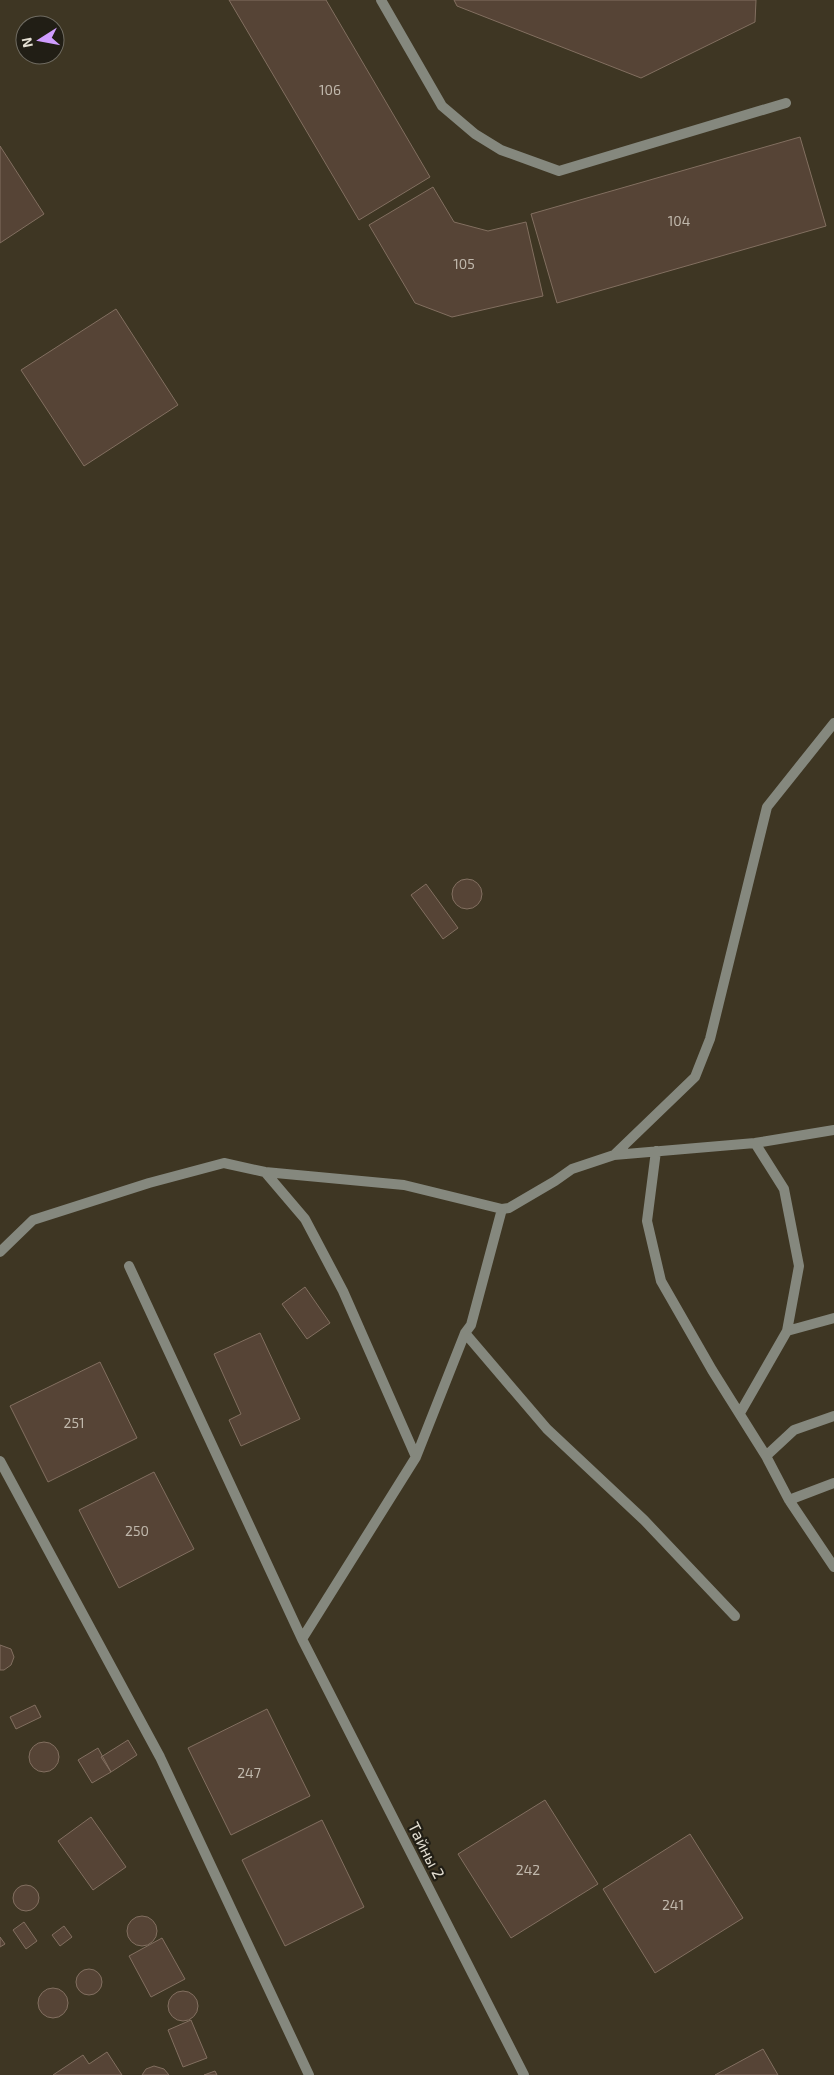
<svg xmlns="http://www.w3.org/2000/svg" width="834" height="2075" font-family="'Exo 2',sans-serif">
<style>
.building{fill:#564436;stroke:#826f60}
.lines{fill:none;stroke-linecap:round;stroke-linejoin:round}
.service{stroke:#85887e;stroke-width:10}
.minor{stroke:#85887e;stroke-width:10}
.labels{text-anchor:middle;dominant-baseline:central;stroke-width:4.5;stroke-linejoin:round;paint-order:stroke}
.number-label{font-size:14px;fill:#c0b8ac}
.street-label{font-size:16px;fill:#e4dfd3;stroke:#211e15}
</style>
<rect width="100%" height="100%" fill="#3e3623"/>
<path class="building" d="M229 0H326L430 177 359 220Z
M454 0H756L755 22 641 78 457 6Z
M800 137 826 226 557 303 531 214Z
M0 146 44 214 0 243Z
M433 187 454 222 488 231 526 222 543 296 452 317 415 303 369 225Z
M116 309 178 405 84 466 21 370Z
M452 894a15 15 0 1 1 30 0a15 15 0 1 1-30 0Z
M426 884 458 928 443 939 411 895Z
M305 1287 330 1323 307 1339 282 1304Z
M260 1333 300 1419 241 1446 229 1420 241 1414 214 1354Z
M100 1362 137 1438 48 1482 10 1406Z
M154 1472 194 1549 119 1588 79 1510Z
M0 1645 11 1649 14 1657 11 1665 4 1670H0Z
M35 1705 41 1717 16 1729 10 1717Z
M267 1709 310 1796 231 1835 188 1748Z
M128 1740 137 1755 111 1772 101 1757Z
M29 1757a15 15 0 1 1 30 0a15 15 0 1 1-30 0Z
M98 1748 111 1772 92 1783 78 1760Z
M545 1800 598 1884 511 1938 458 1854Z
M91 1817 126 1867 93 1890 58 1841Z
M322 1820 364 1907 285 1946 242 1860Z
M690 1834 743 1918 655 1973 603 1889Z
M13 1898a13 13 0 1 1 26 0a13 13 0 1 1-26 0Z
M127 1931a15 15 0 1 1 30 0a15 15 0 1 1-30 0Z
M24 1922 37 1941 26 1949 13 1930Z
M64 1926 72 1937 60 1946 52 1935Z
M0 1937 5 1944 0 1947Z
M162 1938 185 1979 151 1997 129 1956Z
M76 1982a13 13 0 1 1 26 0a13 13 0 1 1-26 0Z
M38 2003a15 15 0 1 1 30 0a15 15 0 1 1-30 0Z
M168 2006a15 15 0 1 1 30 0a15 15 0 1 1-30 0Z
M191 2020 207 2058 183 2067 168 2030Z
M763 2049 778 2075H715Z
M107 2052 122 2075H53L83 2055 89 2064Z
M154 2066 164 2069 169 2075H142L146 2069Z
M215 2071 217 2075H204Z"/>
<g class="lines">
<path class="service" d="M381 0 442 106 475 134 501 150 559 171 786 103
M656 1151 647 1221 661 1281 712 1370 766 1456 789 1500 834 1567
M614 1155 755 1143 834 1130
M502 1209 509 1208 555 1181 572 1169 614 1155 695 1077 710 1039 767 807 834 723
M787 1331 834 1318
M740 1413 787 1331 799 1266 784 1189 755 1143
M766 1456 794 1430 834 1416
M789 1500 834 1483"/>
<path class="minor" d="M265 1172 305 1219 343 1291 416 1457
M0 1252 33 1220 149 1183 224 1163 265 1172 404 1185 502 1209 471 1325 465 1333 416 1457 302 1639
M129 1266 302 1639 524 2075
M465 1333 547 1429 644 1520 735 1616
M0 1461 160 1757 309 2075"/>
</g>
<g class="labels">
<g class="number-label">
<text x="330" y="89">106</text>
<text x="679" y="220">104</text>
<text x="464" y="263">105</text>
<text x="74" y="1422">251</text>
<text x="137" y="1530">250</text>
<text x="249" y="1772">247</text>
<text x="528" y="1869">242</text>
<text x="673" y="1904">241</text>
</g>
<g class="street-label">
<text transform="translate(427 1850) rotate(63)">Тайны 2</text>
</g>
</g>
<g transform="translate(40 40) rotate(259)"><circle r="24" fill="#211e15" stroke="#6f6b61"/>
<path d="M0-4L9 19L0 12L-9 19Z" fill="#d09dff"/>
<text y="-8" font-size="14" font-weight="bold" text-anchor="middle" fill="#e4dfd3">N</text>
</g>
</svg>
